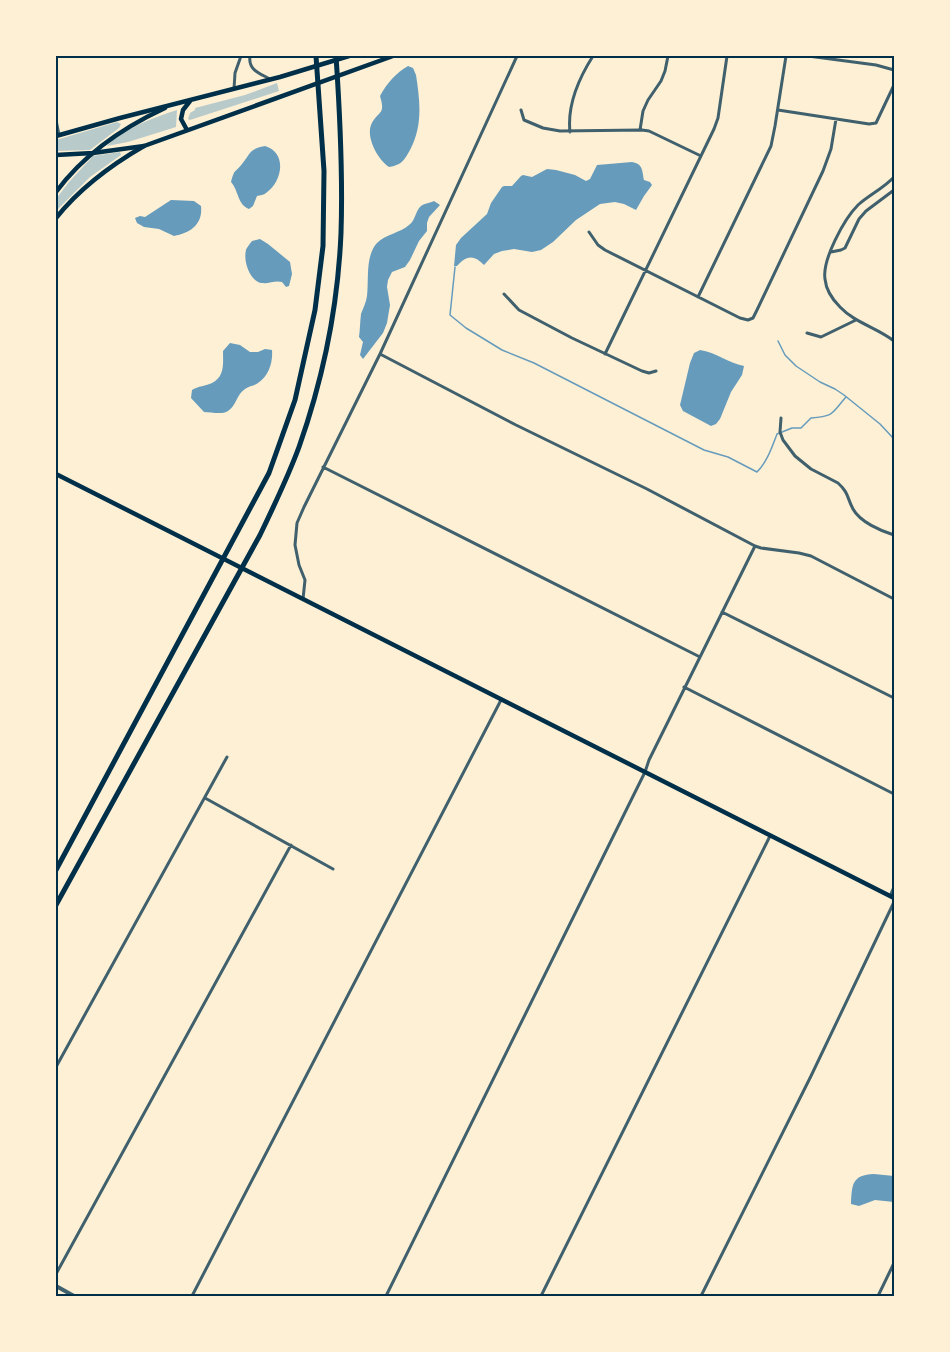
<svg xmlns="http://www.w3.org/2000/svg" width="950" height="1352" font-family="'Fira Sans Condensed',sans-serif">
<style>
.green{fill:#b9caca}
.water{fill:#669bbc}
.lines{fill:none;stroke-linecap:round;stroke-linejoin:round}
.stream{stroke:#669bbc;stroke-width:1.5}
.minor{stroke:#3f606c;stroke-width:3}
.tertiary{stroke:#3f606c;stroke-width:4}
.secondary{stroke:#003049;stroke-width:4.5}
.primary{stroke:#003049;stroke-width:4.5}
.motorway{stroke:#003049;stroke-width:5}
.neatline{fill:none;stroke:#003049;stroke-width:2}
</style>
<rect width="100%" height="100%" fill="#fdf0d5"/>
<path class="green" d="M277 83 279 91 190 120 188 119 190 113 195 110V108L245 95Z
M177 110 176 127 128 142 107 146C124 128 153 118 177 110Z
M117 122 121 124 119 128 90 150 56 151V140Z
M120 152 121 155 90 177 56 211V199L69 182 93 156Z"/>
<path class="water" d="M408 66 413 68 416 75C420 101 423 126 410 150 404 161 401 165 389 167 378 160 366 138 371 125 378 110 386 116 380 96 387 83 396 73 408 66Z
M265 146C288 153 282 182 266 193 264 195 260 195 257 196L253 206 249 209C237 204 239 191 231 182 235 168 234 174 242 164 251 153 249 149 265 146Z
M632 162C643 164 642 170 644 180L650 182 652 185 644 196 636 210 624 204 615 202 600 204 576 220 553 242 541 250 532 252 514 249 502 251 494 254 484 265C474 255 467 255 457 266H454L456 245 461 238 487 214 491 203 502 187 504 186H512L521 176 523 175 532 177 547 169 556 170 575 175 586 181 590 179 597 165Z
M171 200 194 201 201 206C203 224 191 233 174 236L159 229 144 227 137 223 135 218 140 216 145 217Z
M434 201 440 205 429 217 427 223V231L419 241 410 260 405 267 392 272 388 280 387 287 390 305 387 323 383 333 363 359 360 355 363 342 359 337C360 330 360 322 361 314 363 308 366 303 367 296 369 280 365 256 377 243 386 234 400 233 409 225 416 220 415 211 421 206 425 203 430 203 434 201Z
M260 239 268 244 290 262 292 274 289 286 286 287 282 282C275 280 269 284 262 283 250 282 243 261 246 250 246 249 251 242 252 241Z
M230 343 240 345 250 352H258L265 349 272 350C273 362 269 376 258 383 254 386 249 386 245 389 237 394 236 406 228 411 222 415 211 412 204 412L191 398 192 390C198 386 206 386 212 383 225 376 223 364 223 351Z
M700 350C716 352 728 363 744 366L742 375 731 392 720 419 716 424 711 426 683 411 680 405 690 363 694 353Z
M874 1174 894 1176V1202L875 1200 859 1206 851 1204C852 1184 852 1175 874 1174Z"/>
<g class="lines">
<path class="stream" d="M455 267 450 315 466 328 502 350 534 363 704 450 728 457 757 472C767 462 772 447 777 434L792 428H801L811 418C835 416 831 414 846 397
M778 341 785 355 796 366 820 382 835 389 844 395 880 424 894 439"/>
<path class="minor" d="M250 56C248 70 259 73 270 79
M808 56 876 65 894 70
M234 89 235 73 241 56
M521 110 524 120 543 128 560 131 642 130 649 131 701 156
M778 110 869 124 876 123 894 85
M56 120 59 135
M640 130 643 111 648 100 661 81 665 71 668 56
M570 132C567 105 579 78 593 56
M894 177C884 188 869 195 858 205 844 219 822 260 825 279 826 290 833 300 840 307 855 323 878 328 894 341
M589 232 598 245 605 250 740 318 748 320 753 318 757 310 823 171 831 149 836 119
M831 252 841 250 845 248 859 219 866 211 894 190
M504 294 519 310 572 338 642 371 649 373 656 371
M698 297 771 146 775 126 786 56
M807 333 821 337 856 320
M380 354 516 425 647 489 755 546 761 548 799 553 811 556 894 599
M605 354 714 129 718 118 727 56
M781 418 780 432 783 440 795 456 811 469 838 483C849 493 847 498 853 509 860 522 881 531 894 535
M323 467 700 657
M303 599 305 580 299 565 295 545 297 523 304 507 380 354 517 56
M722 612 894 698
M684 687 894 794
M205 798 333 869
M890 896 894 887
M56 1067 227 757
M56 1274 291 845
M192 1296 501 700
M386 1296 645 772 649 760 755 546
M541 1296 770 836
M701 1296 811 1076 894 902
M878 1296 894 1263"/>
<path class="tertiary" d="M56 1286 74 1296"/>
<path class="secondary" d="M56 192C84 154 122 128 165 108
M56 218C80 188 111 165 144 146
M56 474 894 898"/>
<path class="primary" d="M187 130 181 119 183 110 190 101
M56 136 120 118 280 77 349 56
M56 155 93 153 144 146 393 56"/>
<path class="motorway" d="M56 870 269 473 295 400 315 310 323 246 324 171 316 56
M56 905 260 535C274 506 288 477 299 447 323 379 338 305 341 233 343 174 340 115 336 56"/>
</g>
<rect width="950" height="1352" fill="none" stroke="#fdf0d5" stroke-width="114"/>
<rect x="57" y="57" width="836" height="1238" class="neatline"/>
</svg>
